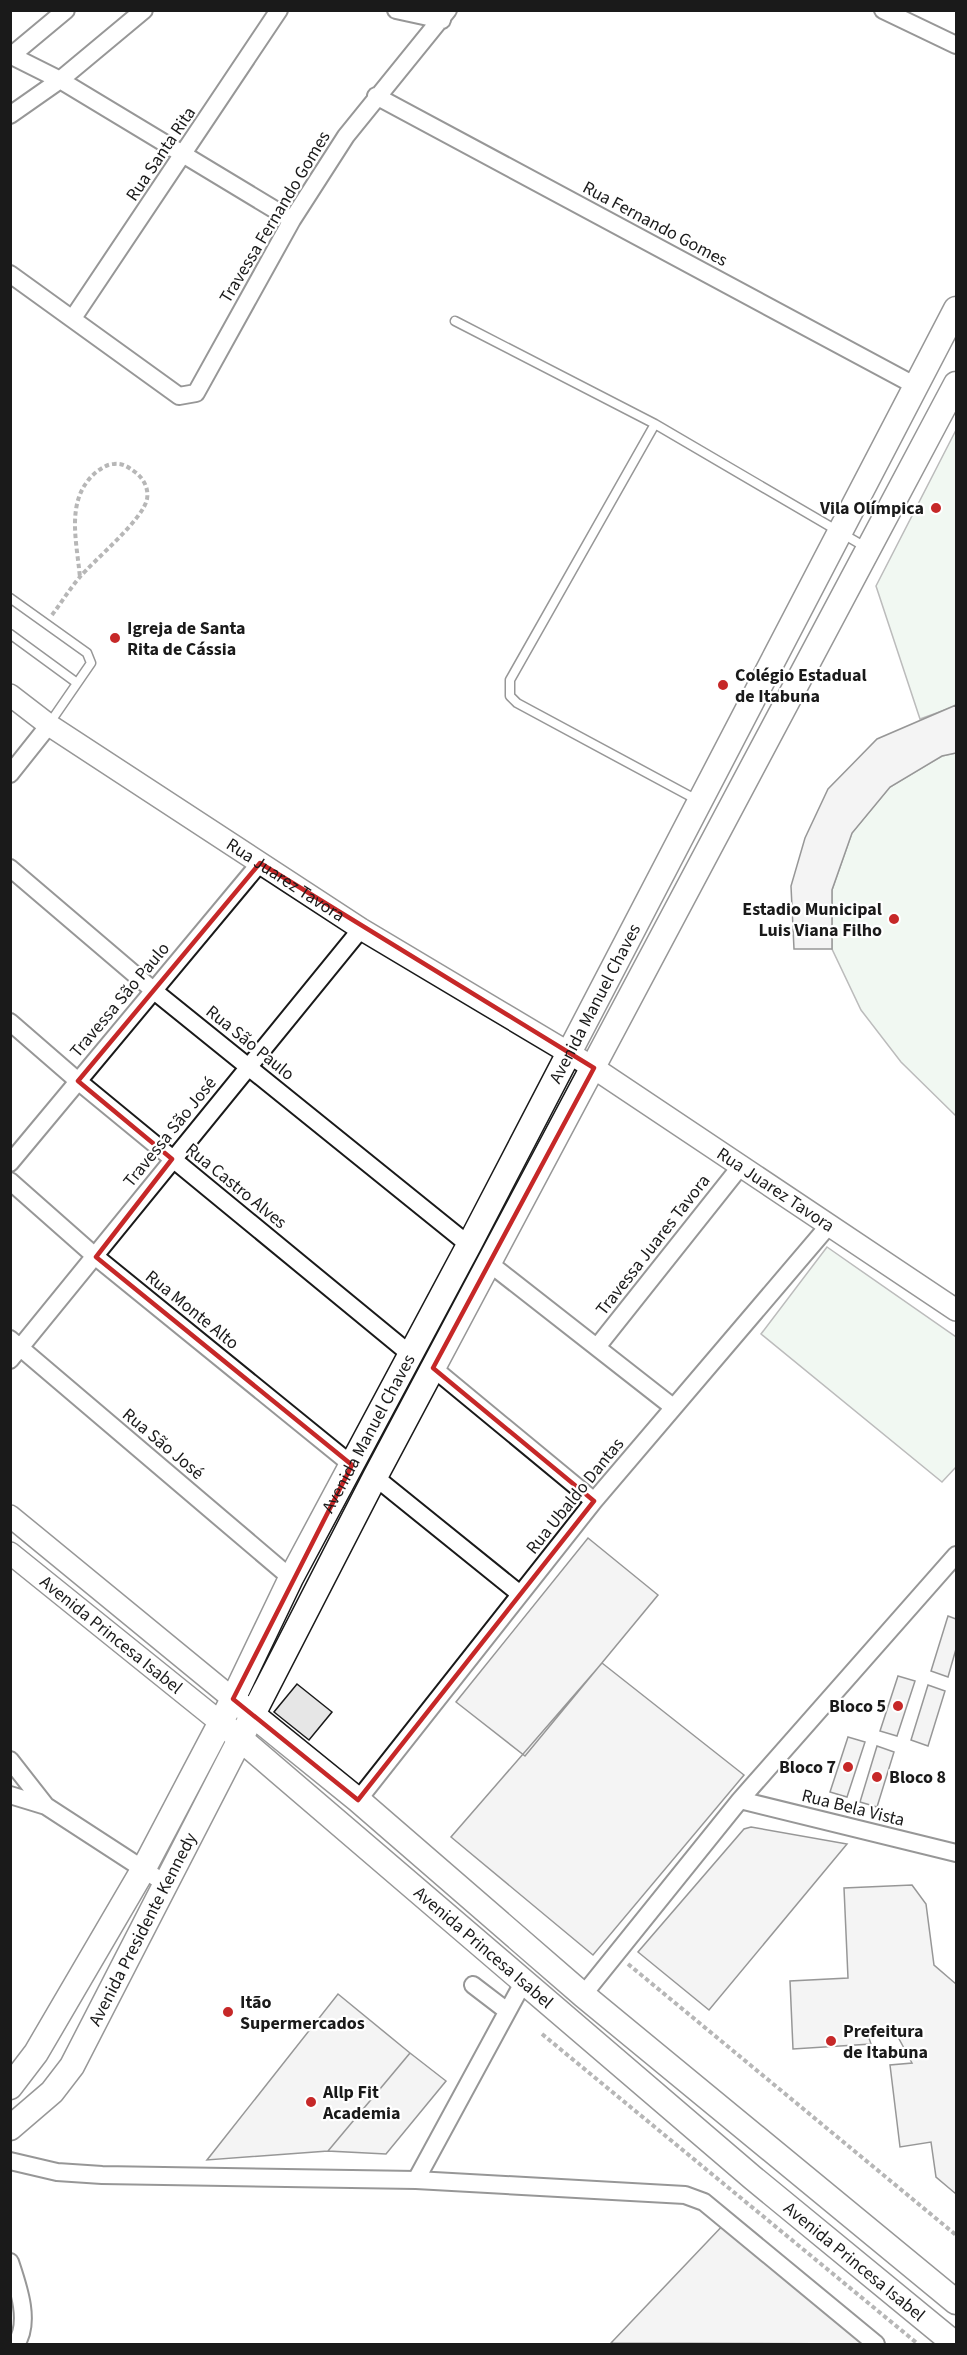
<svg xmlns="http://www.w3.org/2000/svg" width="967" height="2355" font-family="'Source Sans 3',sans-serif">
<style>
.green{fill:#e0efe3;stroke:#6a6a6a;stroke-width:1.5}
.building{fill:#e6e6e6;stroke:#1a1a1a;stroke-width:1.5}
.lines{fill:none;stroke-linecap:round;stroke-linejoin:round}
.service-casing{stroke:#1a1a1a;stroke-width:11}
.minor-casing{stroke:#1a1a1a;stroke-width:20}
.tertiary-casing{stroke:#1a1a1a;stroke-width:24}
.secondary-casing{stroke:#1a1a1a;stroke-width:27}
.path{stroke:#5f5f5f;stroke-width:4;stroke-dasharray:4.5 3;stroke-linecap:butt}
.service{stroke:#fff;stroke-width:8}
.minor{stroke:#fff;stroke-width:16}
.tertiary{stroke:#fff;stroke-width:21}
.secondary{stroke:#fff;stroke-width:24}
.marked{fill:none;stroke:#c62828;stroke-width:4.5;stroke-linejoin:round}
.poi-dot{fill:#c62828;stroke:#fff;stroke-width:2}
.labels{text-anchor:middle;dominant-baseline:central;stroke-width:4.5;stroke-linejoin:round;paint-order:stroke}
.street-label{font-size:18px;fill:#1a1a1a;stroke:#fff}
.poi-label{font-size:18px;font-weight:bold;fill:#1a1a1a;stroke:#fff;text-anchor:start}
</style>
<rect width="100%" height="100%" fill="#fff"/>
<path class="green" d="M956 430V706L920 719 876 586Z
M956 753V1116L901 1062 861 1010 832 949V890L852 833 890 787 942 756Z
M827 1247 956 1337V1467L942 1482 761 1334Z"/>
<path class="building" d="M956 705V753L942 756 890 787 852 833 832 890V949H794L791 886 805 838 828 789 877 739Z
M588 1538 658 1595 525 1756 456 1702Z
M948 1616 956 1619V1649L948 1677 931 1671Z
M602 1663 744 1775 593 1955 451 1837Z
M898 1676 915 1681 897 1736 880 1731Z
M297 1684 332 1712 309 1740 274 1712Z
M928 1685 945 1691 928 1746 911 1740Z
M848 1737 865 1742 847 1797 830 1792Z
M877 1746 894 1752 877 1807 860 1802Z
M751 1827 847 1844 709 2010 638 1952 744 1829Z
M912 1885 926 1904 934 1965 956 1984V2194L936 2177 931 2142 900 2147 890 2065 912 2063 898 2037 881 2028 867 2032 871 2044 793 2049 790 1981 848 1978 844 1888Z
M338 1994 410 2053 328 2151 207 2160Z
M410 2053 446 2081 386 2154 328 2151Z
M727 2221 866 2344 611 2343Z"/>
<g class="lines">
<g class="service-casing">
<path id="service" d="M455 321 655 424 867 548
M655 424 510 680V696L517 703 699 801
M10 598 87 653 91 663 49 724
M10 634 77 683"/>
</g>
<g class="minor-casing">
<path id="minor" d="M396 10 442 20
M883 10 956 45
M10 55 60 80 292 220
M12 55 66 10
M376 96 916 386
M10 115 60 80 144 10
M10 274 179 396 196 393 292 220 346 136 448 10
M73 318 279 10
M10 774 49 725
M10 868 153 990 469 1245
M10 1022 78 1081 410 1354
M10 1163 260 863
M10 1181 96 1257 352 1465
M489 1263 673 1407
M10 1339 291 1578
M597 1347 740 1167
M10 1360 361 929
M433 1368 594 1501
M375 1477 520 1594
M10 1760 46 1806
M10 1795 46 1806 166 1884
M358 1800 594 1501 830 1224
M740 1800 956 1853
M473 1985 507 2011
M583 1995 740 1800 956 1555
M10 2161 57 2172 102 2175 416 2180 685 2195 704 2202 876 2344
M416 2180 524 1981
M10 2262C18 2286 31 2322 16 2344"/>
</g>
<g class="tertiary-casing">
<g id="tertiary">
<path id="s1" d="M10 695 49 725 361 929 594 1068 956 1310"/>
<path d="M10 1516 233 1699"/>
<path id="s2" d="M10 1553 221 1723"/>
</g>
</g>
<g class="secondary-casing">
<g id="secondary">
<path d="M242 1706 358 1800 583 1995 956 2302"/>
<path id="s3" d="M230 1730 753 2178 955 2344"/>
<path id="s4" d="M10 2087 36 2053 143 1870 233 1699 291 1578 469 1245 956 309"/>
<path id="s5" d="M10 2128 52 2092 72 2066 375 1477 956 384"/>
</g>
</g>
<path class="path" d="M52 615C61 603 69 590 79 578 94 560 143 520 147 499 149 488 143 478 135 472 128 467 123 463 114 464 107 464 100 469 94 474 65 501 77 542 80 578
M628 1964 956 2235
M542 2034 918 2344"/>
<use href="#service" class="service"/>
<use href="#minor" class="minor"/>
<use href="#tertiary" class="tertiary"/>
<use href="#secondary" class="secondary"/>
</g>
<path d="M0 0H967V2355H0ZM260 863 594 1068 433 1368 594 1501 358 1800 233 1699 352 1465 96 1257 172 1159 78 1081Z" fill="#fff" fill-opacity=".55" fill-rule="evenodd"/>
<path class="marked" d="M260 863 594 1068 433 1368 594 1501 358 1800 233 1699 352 1465 96 1257 172 1159 78 1081Z"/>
<g class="poi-dot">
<circle cx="936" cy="508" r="6"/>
<circle cx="115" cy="638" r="6"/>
<circle cx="723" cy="685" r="6"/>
<circle cx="894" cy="919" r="6"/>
<circle cx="898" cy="1706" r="6"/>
<circle cx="848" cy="1767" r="6"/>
<circle cx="877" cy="1777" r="6"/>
<circle cx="228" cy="2012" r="6"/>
<circle cx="831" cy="2041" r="6"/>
<circle cx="311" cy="2102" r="6"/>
</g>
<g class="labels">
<g class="street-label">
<text transform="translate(161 154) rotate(-56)">Rua Santa Rita</text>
<text transform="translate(275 217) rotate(-59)">Travessa Fernando Gomes</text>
<text transform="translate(655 224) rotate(28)">Rua Fernando Gomes</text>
<text stroke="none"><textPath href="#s1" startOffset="332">Rua Juarez Tavora</textPath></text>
<text transform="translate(120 1000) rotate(-50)">Travessa São Paulo</text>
<text stroke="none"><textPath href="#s4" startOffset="1232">Avenida Manuel Chaves</textPath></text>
<text transform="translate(250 1043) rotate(39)">Rua São Paulo</text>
<text transform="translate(170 1132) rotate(-51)">Travessa São José</text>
<text transform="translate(236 1186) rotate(39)">Rua Castro Alves</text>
<text stroke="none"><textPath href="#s1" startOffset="912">Rua Juarez Tavora</textPath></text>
<text transform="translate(653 1245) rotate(-52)">Travessa Juares Tavora</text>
<text transform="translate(192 1310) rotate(39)">Rua Monte Alto</text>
<text stroke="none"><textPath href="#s4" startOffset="746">Avenida Manuel Chaves</textPath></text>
<text transform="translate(163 1444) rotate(40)">Rua São José</text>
<text transform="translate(575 1496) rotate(-51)">Rua Ubaldo Dantas</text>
<text stroke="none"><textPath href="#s2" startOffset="130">Avenida Princesa Isabel</textPath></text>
<text transform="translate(853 1808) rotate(14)">Rua Bela Vista</text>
<text stroke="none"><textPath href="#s5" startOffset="242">Avenida Presidente Kennedy</textPath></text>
<text stroke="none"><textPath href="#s3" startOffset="334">Avenida Princesa Isabel</textPath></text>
<text stroke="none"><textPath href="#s3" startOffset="820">Avenida Princesa Isabel</textPath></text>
</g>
<g class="poi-label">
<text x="924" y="508" text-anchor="end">Vila Olímpica</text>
<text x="127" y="628">Igreja de Santa<tspan x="127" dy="21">Rita de Cássia</tspan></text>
<text x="735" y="675">Colégio Estadual<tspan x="735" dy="21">de Itabuna</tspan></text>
<text x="882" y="909" text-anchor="end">Estadio Municipal<tspan x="882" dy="21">Luis Viana Filho</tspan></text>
<text x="886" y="1706" text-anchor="end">Bloco 5</text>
<text x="836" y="1767" text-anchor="end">Bloco 7</text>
<text x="889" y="1777">Bloco 8</text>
<text x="240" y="2002">Itão<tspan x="240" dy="21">Supermercados</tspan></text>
<text x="843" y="2031">Prefeitura<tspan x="843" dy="21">de Itabuna</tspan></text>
<text x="323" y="2092">Allp Fit<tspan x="323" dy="21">Academia</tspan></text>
</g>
</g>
<rect width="967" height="2355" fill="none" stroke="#1a1a1a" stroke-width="24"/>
</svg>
